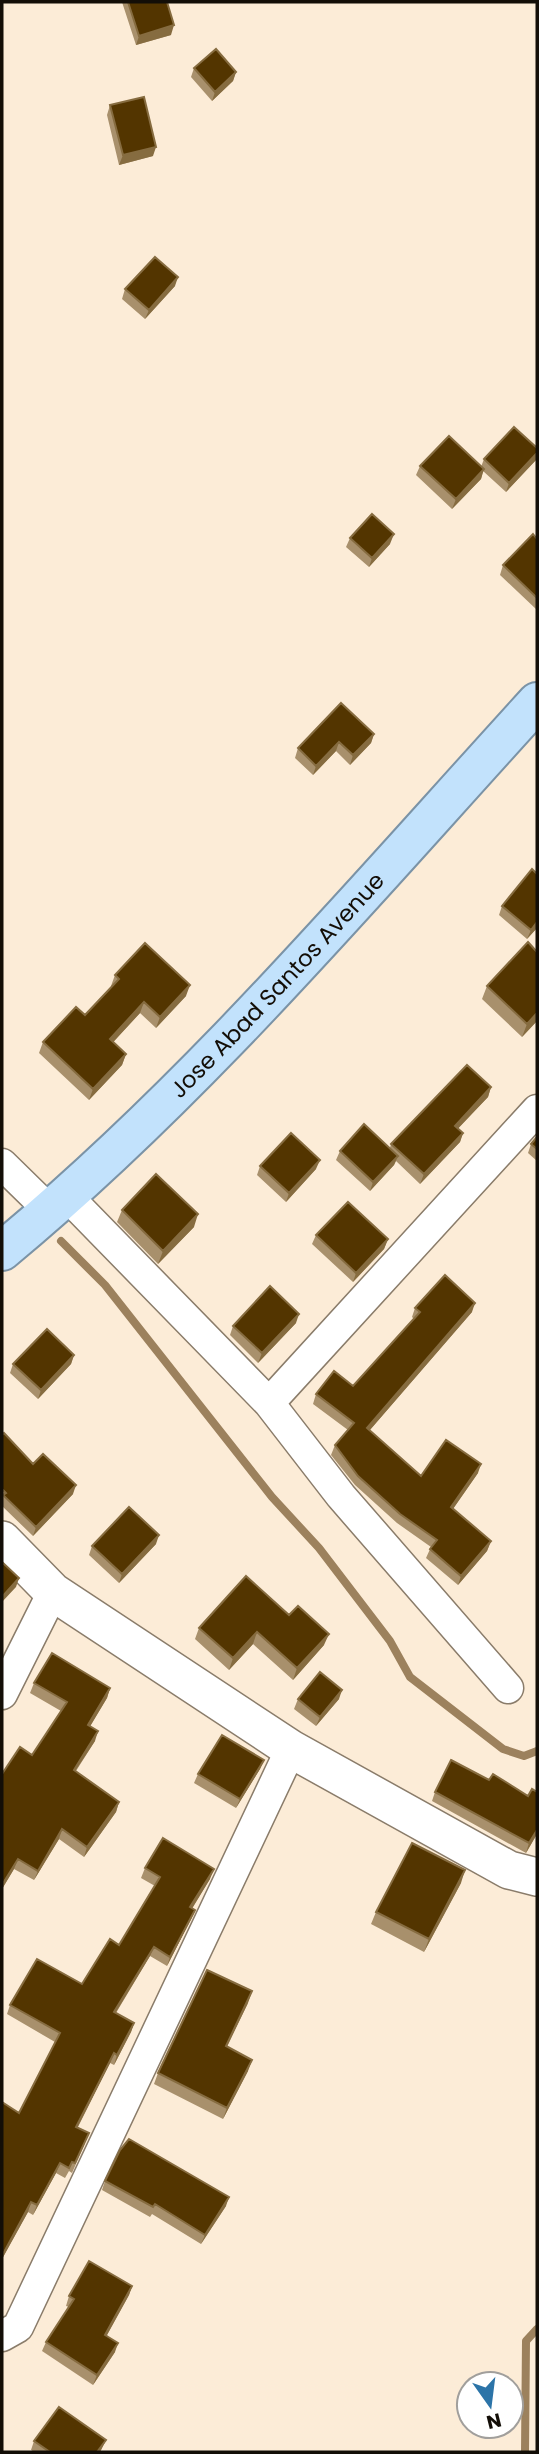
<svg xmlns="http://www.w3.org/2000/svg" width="539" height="2454" font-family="Poppins,sans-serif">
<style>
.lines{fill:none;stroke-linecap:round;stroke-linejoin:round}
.stream{stroke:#9c815d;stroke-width:8}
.minor-casing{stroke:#8a7c6a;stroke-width:33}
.tertiary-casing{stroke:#8a7c6a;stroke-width:40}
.trunk-casing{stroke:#7b93a6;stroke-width:42}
.minor{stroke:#fff;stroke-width:30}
.tertiary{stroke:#fff;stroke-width:37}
.trunk{stroke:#c2e2fc;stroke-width:38}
.wall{fill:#a8906c}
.shaded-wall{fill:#866c40}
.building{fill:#533500;stroke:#866c40;stroke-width:2}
.labels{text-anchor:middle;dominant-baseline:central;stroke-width:7;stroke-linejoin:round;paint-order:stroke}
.street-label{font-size:23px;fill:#130e07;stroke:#fff}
</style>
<rect width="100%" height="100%" fill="#fcecd7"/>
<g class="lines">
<path class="stream" d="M61 1241 105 1285 272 1497 319 1548 390 1641 410 1677 503 1749 524 1756 537 1751
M525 2452 526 2341 537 2329"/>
<g class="minor-casing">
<path id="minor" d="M2 1164 50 1211
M68 1197 269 1403 537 1110
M269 1403 341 1496 508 1688
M2 1694 53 1592
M2 2336 18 2327 291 1749"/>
</g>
<g class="tertiary-casing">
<path id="tertiary" d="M2 1540 53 1592 291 1749 509 1870 537 1877"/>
</g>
<g class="trunk-casing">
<g id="trunk">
<path id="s1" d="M2 1251C196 1091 367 888 537 702"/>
</g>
</g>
<use href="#minor" class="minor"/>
<use href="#tertiary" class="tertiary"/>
<use href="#trunk" class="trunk"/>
</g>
<path class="wall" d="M122 2H167L171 35 136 45Z
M194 68 236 72 233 81 212 101 191 77Z
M110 105 153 156 119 165 107 115Z
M175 286 145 319 122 299 125 289Z
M537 448 536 460 506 492 483 471 481 479 452 509 416 475 420 466 481 467 484 459Z
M350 538 390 544 369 567 346 547Z
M537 539V610L500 575 503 565Z
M374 734 371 743 350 765 336 751 313 775 295 758 298 748Z
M537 874V928L527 939 499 915 502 906Z
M537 952V1021L522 1037 482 999 487 986Z
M115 975 186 996 156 1028 140 1013 113 1042 126 1054 122 1065 89 1100 39 1053 43 1042 85 1015 112 987 111 986Z
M491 1087 488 1097 458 1128 463 1133 460 1142 420 1184 396 1161 394 1165 370 1191 336 1160 340 1151 390 1148 391 1144Z
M537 1137V1161L528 1153 531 1144Z
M260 1166 316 1169 286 1202 257 1175Z
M122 1210 194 1227 158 1264 117 1222Z
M316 1235 388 1239 384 1249 353 1282 312 1244Z
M415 1308 472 1312 369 1431 421 1476 478 1473 453 1509 491 1541 487 1551 458 1585 426 1558 431 1547 397 1523 355 1485 331 1455 335 1445 348 1430 313 1404 316 1394 353 1386 414 1319 412 1317Z
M296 1323 258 1363 230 1335 233 1326Z
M74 1355 71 1364 38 1399 10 1373 13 1364Z
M2 1435 33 1464 73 1494 33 1536 2 1506Z
M156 1544 119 1583 89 1555 92 1546Z
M289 1615 324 1645 293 1680 253 1644 229 1670 195 1639 199 1628Z
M34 1683 110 1688 107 1698 90 1726 95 1741 76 1771 119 1802 116 1812 84 1857 59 1839 34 1880 14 1869 2 1889V1774L32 1755 61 1711 30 1693Z
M298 1699H339L316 1726 294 1709Z
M264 1760 260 1769 236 1808 194 1783 198 1774Z
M489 1780 528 1796 537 1792V1834L526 1853 432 1801 435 1792Z
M145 1868 210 1879 192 1908 195 1910 191 1919 167 1966 150 1956 116 2013 134 2023 131 2032 114 2065 110 2063 78 2127 85 2143 72 2173 69 2171 65 2178 56 2173 33 2215 28 2212 2 2259V2102L19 2113 55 2042 7 2014 10 2005 82 1984 119 1945 155 1886 141 1878Z
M461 1883 424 1952 371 1924 376 1912Z
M248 2003 227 2047 248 2071 223 2119 154 2084 158 2073Z
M105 2181 226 2206 201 2244 152 2214 150 2217 102 2190Z
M132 2286 129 2295 107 2335 115 2352 93 2385 42 2351 46 2342 69 2307 66 2306 69 2296Z
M106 2440 100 2452H34L31 2450 34 2441Z"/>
<path class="shaded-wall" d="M174 25 171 35 136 45 139 36Z
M236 72 233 81 212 101 215 92Z
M156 147 153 156 119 165 123 155Z
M178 277 175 286 145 319 149 310Z
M537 453 536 460 506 492 509 483Z
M484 469 481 479 452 509 456 499Z
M394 534 390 544 369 567 372 558Z
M374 734 371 743 350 765 353 755Z
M339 742 336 751 313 775 316 766Z
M537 922V928L527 939 531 930Z
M190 985 186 996 156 1028 160 1017Z
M144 1002 140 1013 106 1050 110 1039Z
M537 1013V1021L522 1037 527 1024Z
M126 1054 122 1065 89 1100 93 1089Z
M491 1087 488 1097 452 1135 455 1126Z
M463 1133 460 1142 420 1184 424 1174Z
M398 1156 394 1165 370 1191 373 1182Z
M320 1160 316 1169 286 1202 289 1193Z
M198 1214 194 1227 158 1264 163 1251Z
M388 1239 384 1249 353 1282 356 1273Z
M475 1303 472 1312 363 1438 367 1428Z
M299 1314 296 1323 258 1363 262 1353Z
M74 1355 71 1364 38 1399 41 1390Z
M481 1464 478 1473 448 1516 451 1507Z
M76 1485 73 1494 33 1536 36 1527Z
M159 1535 156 1544 119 1583 122 1574Z
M491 1541 487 1551 458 1585 461 1576Z
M19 1578 16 1587 2 1602V1597Z
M257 1632 253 1644 229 1670 233 1658Z
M329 1634 324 1645 293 1680 297 1668Z
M110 1688 107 1698 85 1735 88 1725Z
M342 1690 339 1699 316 1726 320 1717Z
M98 1731 95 1741 70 1779 74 1770Z
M264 1760 260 1769 236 1808 240 1799Z
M119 1802 116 1812 84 1857 87 1847Z
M62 1829 59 1839 34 1880 38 1871Z
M537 1830V1834L526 1853 529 1843Z
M18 1859 14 1869 2 1889V1885Z
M214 1869 210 1879 187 1917 190 1907Z
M465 1870 461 1883 424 1952 429 1939Z
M195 1910 191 1919 167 1966 170 1957Z
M154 1947 150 1956 110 2022 114 2012Z
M252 1991 248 2003 221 2058 226 2046Z
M134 2023 131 2032 114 2065 117 2055Z
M114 2053 110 2063 73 2136 76 2127Z
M252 2060 248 2071 223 2119 227 2108Z
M60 2163 56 2173 33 2215 37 2205Z
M229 2197 226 2206 201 2244 205 2235Z
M31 2202 28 2212 2 2259V2256Z
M132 2286 129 2295 102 2344 105 2335Z
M118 2343 115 2352 93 2385 97 2375Z
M106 2440 100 2452H97Z"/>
<path class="building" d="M128 2H167L174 25 139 36Z
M216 49 236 72 215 92 194 68Z
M144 97 156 147 123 155 110 105Z
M155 257 178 277 149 310 125 289Z
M514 427 537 448V453L509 483 484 459Z
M449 436 484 469 456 499 420 466Z
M372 514 394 534 372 558 350 538Z
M533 534 537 539V598L503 565Z
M341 703 374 734 353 755 339 742 316 766 298 748Z
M532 869 537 874V922L531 930 502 906Z
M528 942 537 952V1013L527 1024 487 986Z
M145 943 190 985 160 1017 144 1002 110 1039 126 1054 93 1089 43 1042 76 1007 85 1015 119 979 115 975Z
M467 1065 491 1087 455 1126 463 1133 424 1174 391 1144Z
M364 1124 398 1156 373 1182 340 1151Z
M291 1133 320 1160 289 1193 260 1166Z
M537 1137V1149L531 1144Z
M156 1174 198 1214 163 1251 122 1210Z
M348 1202 388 1239 356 1273 316 1235Z
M445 1275 475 1303 367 1428 421 1476 446 1440 481 1464 451 1507 491 1541 461 1576 430 1549 437 1540 400 1514 358 1476 335 1445 354 1423 316 1394 334 1371 353 1386 420 1312 415 1308Z
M270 1286 299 1314 262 1353 233 1326Z
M47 1329 74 1355 41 1390 13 1364Z
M4 1433 33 1464 43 1454 76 1485 36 1527 3 1495 6 1493 2 1489V1435Z
M129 1507 159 1535 122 1574 92 1546Z
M2 1562 19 1578 2 1597Z
M246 1576 289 1615 298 1606 329 1634 297 1668 257 1632 233 1658 199 1628Z
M52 1653 110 1688 88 1725 98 1731 74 1770 119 1802 87 1847 62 1829 38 1871 18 1859 2 1885V1774L20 1747 32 1755 67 1702 34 1683Z
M320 1672 342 1690 320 1717 298 1699Z
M222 1735 264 1760 240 1799 198 1774Z
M451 1760 489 1780 493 1774 528 1796 532 1789 537 1792V1830L529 1843 435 1792Z
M163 1838 214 1869 190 1907 195 1910 170 1957 154 1947 114 2012 134 2023 117 2055 114 2053 76 2127 89 2133 75 2163 72 2162 69 2168 60 2163 37 2205 31 2202 2 2256V2102L19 2113 60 2033 10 2005 37 1959 82 1984 110 1939 119 1945 160 1877 145 1868Z
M412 1843 465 1870 429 1939 376 1912Z
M207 1970 252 1991 226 2046 252 2060 227 2108 158 2073Z
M129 2139 229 2197 205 2235 155 2204 153 2207 105 2181 120 2150Z
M89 2261 132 2286 105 2335 118 2343 97 2375 46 2342 74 2299 69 2296Z
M59 2407 106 2440 97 2452H50L34 2441Z"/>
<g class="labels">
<g class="street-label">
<text stroke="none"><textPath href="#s1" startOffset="383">Jose Abad Santos Avenue</textPath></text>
</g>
</g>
<rect width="539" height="2454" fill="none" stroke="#130e07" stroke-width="7"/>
<g transform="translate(490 2405) rotate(166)"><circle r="33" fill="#ffffff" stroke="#a19f9c" stroke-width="2"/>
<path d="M0-5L12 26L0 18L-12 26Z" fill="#2c74a8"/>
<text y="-10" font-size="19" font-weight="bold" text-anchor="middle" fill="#130e07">N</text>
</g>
</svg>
